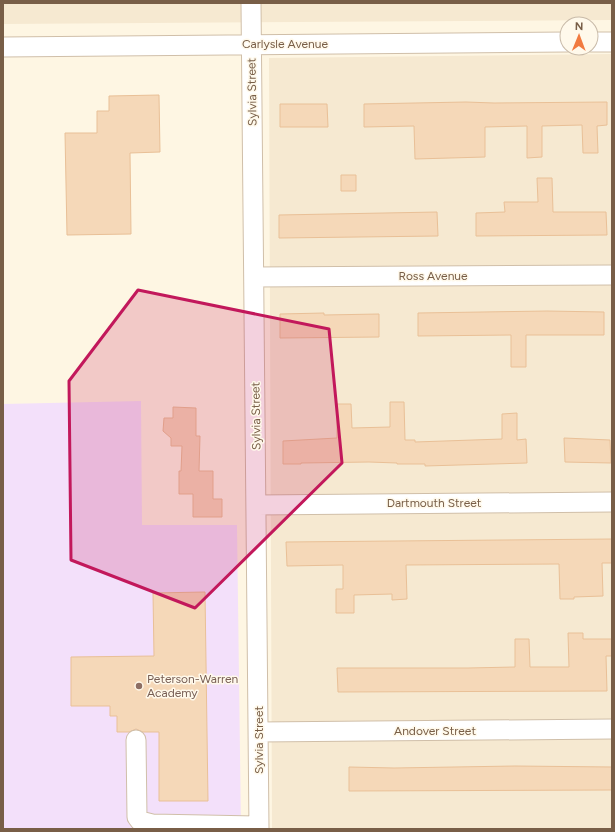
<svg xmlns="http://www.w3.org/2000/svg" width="615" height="832" font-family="Figtree,sans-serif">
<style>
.residential{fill:#f6e9d1}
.education{fill:#f3e0fa}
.building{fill:#f5d8b8;stroke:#e9c097}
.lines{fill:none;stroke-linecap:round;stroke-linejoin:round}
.minor-casing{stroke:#d0bfa9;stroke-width:21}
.minor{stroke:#fff;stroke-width:19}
.marked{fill:#c2185b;fill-opacity:0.2;stroke:#c2185b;stroke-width:3;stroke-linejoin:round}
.education-dot{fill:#8d6e63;stroke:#fff9eb;stroke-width:1.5}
.labels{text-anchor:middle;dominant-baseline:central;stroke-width:3;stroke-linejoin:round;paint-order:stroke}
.street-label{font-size:12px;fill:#785e47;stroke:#fff9eb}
.education-label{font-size:12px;fill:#785e54;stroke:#fff9eb;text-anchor:start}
</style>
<rect width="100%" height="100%" fill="#fef6e3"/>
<path class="residential" d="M3 3H612V20L3 24Z
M612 54V829H272L269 58Z"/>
<path class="education" d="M141 401 142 525H237L241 829H3V404Z"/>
<path class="building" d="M159 95 160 152 130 153 131 234 67 235 65 133H97V111H109V96Z
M466 102 494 103 607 102V125L597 126 598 153H583L582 125 542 126V157L527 158V126L485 127V157L415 159 414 126 364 127V104Z
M280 104H327L328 127H280Z
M341 175H356V191H341Z
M537 178H552L553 212H606L607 235 476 236V213L505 212 504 202H538Z
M437 212 438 236 279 238V215Z
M547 311 604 312V335H526V367H511V335L418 336V313Z
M324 313V315L379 314V337L280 338V314Z
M390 402H404L405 440H415V442L502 439V414L517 413V440L526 439 527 463 425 466V464H397V463L369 462 301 463V464H283V441L337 438V404H351L352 428 390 427Z
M173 407 196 408V436H200L199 471H213V499H222V517H193V494H179V471H181L182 446H171V438L163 431 164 418H173Z
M564 438 610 440 611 463 565 462Z
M612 539V563H602L603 596 574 597V599H560L559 564 406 565 407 599 392 600V594L354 595V613H336V589H343V565L287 566 286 542Z
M205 592 208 801H159V732H143L136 729 129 732H117V716H110V706H71V657L154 656 153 593Z
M568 633H583V639H612V656H606L607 691 338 692 337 668H468L515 667V639H529L530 667H569Z
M515 766 612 767V790L349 791V767L394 768Z"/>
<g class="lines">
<g class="minor-casing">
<path id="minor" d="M251 3 259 829
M591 42H612
M3 47 567 42
M254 277 612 275
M257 505 612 502
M259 732 612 729
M136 740 137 817 140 821 152 824 259 826"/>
</g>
<use href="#minor" class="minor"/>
</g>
<path class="marked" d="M138 290 329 329 342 463 195 608 71 560 69 381Z"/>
<circle class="education-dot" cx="139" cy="686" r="4"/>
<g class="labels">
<g class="street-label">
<text x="285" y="44">Carlysle Avenue</text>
<text transform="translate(252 92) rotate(-91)">Sylvia Street</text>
<text x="433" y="276">Ross Avenue</text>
<text transform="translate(256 416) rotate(-91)">Sylvia Street</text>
<text x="434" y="503">Dartmouth Street</text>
<text x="435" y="731">Andover Street</text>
<text transform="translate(259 740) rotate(-90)">Sylvia Street</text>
</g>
<g class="education-label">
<text x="147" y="679">Peterson-Warren<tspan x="147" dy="14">Academy</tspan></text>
</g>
</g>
<rect width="615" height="832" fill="none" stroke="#785e47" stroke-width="8"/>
<g transform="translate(579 36) rotate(1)"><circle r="19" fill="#fff9eb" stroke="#c9bba9"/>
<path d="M0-3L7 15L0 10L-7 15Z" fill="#f17a3f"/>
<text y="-6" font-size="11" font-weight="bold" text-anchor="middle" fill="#785e47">N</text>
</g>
</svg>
